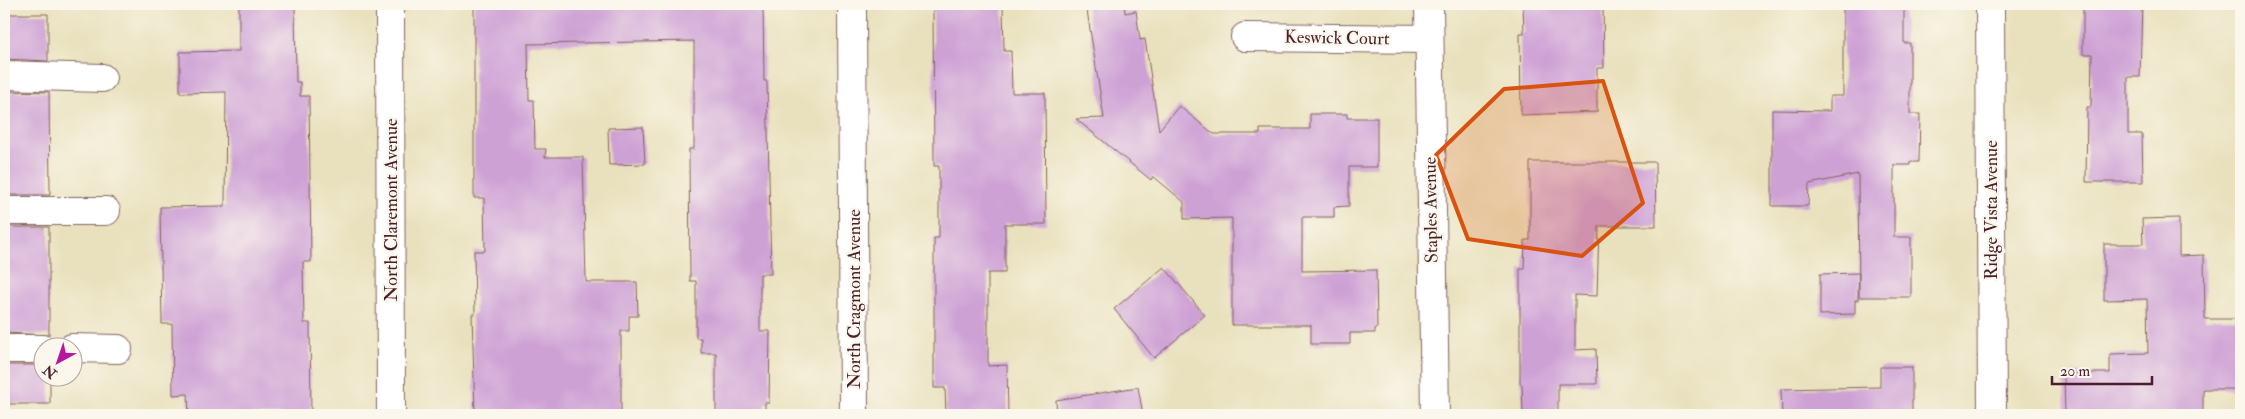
<svg xmlns="http://www.w3.org/2000/svg" width="2245" height="419" font-family="'IM FELL Double Pica',serif">
<style>
.building{fill:#cea1d5}
.lines{fill:none;stroke-linecap:round;stroke-linejoin:round}
.minor-casing{stroke:#82635e;stroke-width:30}
.minor{stroke:#fff;stroke-width:28}
.marked{fill:#d8530f;fill-opacity:0.2;stroke:#d8530f;stroke-width:4;stroke-linejoin:round}
.labels{text-anchor:middle;dominant-baseline:central;stroke-width:4.5;stroke-linejoin:round;paint-order:stroke}
.street-label{font-size:18px;fill:#4a1f2b;stroke:#fbf7ec}
</style>
<rect width="100%" height="100%" fill="#fbf7ec"/>
<filter id="ink" filterUnits="userSpaceOnUse"><feTurbulence type="fractalNoise" baseFrequency=".02" numOctaves="2"/><feDisplacementMap in="SourceGraphic" scale="10" xChannelSelector="R" yChannelSelector="G"/><feConvolveMatrix kernelMatrix="1 2 1 2 8 2 1 2 1" color-interpolation-filters="sRGB"/></filter>
<filter id="wash" filterUnits="userSpaceOnUse"><feTurbulence type="fractalNoise" baseFrequency=".0096" numOctaves="4" result="noise"/><feDisplacementMap in="SourceGraphic" scale="20" xChannelSelector="R" yChannelSelector="G"/><feGaussianBlur stdDeviation="1.12" result="paint"/><feColorMatrix in="noise" values="0 0 0 0 0 0 0 0 0 0 0 0 0 0 0 0 0 1.4 0 .05"/><feComposite in="paint" operator="in"/></filter>
<g filter="url(#wash)">
<rect width="100%" height="100%" fill="#e9e1bd"/>
<g id="blocks">
<path class="building" d="M239 4H295L296 82H300V96H309L311 262H303L304 323H310L311 415H189L188 394 173 395 172 324H162L160 207 225 206 226 92 180 93V52L239 51Z
M474 4H763L764 81H767L771 274H760V331H770L769 403H765V415H716V353H701V338H696V281H690L689 149H694V41L528 44 529 100H534L535 149H546L545 157H583L586 282H637L638 316H629V331H621V415H483L482 413H475L472 314H475L474 251H485L484 198H474Z
M933 4H1003L1004 51H1011L1012 93H1045L1046 224H1005V273H988V366L1007 365 1008 415H946L945 388H934V238H939V166H934Z
M1086 4H1124L1125 13 1136 11 1140 40 1145 39 1159 130 1179 106 1214 134H1260V129H1310V114H1347V118H1377V167H1349V206L1334 207V217H1302V271L1376 270 1377 328H1375V333H1350V344H1311V325H1232V218L1184 219V202L1153 176 1151 180 1076 119 1104 118Z
M1843 4H1902V8H1904V43H1910V114H1920L1919 162H1910V165H1894V237H1911V297H1859L1858 174 1809 184 1808 206H1772V110L1830 111V96H1843Z
M2083 4H2142L2140 77H2128V134H2142L2143 182H2086L2087 107H2091L2092 54H2083Z
M1603 5 1604 68H1597V112L1521 115 1520 33H1524L1523 6Z
M4 14H48V61L4 59Z
M4 91 49 92 50 195H4Z
M643 127 645 164 609 165 608 128Z
M1530 162H1655L1656 226H1599L1597 296 1575 295V350L1596 349 1597 384H1558V415H1523L1522 384H1520V269H1524L1525 240H1530Z
M2179 218V256L2204 255 2205 319H2241V389H2203V415H2065L2064 376H2073V373H2110V354L2148 353 2147 299 2104 300V244H2143L2142 219Z
M4 227H49V335L4 333Z
M1164 267 1205 315 1154 358 1114 309Z
M1859 273 1858 300H1855V314L1820 315V274Z
M4 365H42V376H50V404H4Z
M1880 367H1912V415H1782L1781 389 1880 387Z
M1138 387 1143 415H1057L1056 400Z"/>
</g>
</g>
<g filter="url(#ink)">
<use href="#blocks" fill-opacity="0" stroke="#82635e" stroke-width="1"/>
<g class="lines">
<g class="minor-casing">
<path id="minor" d="M390 4 391 415
M852 4 854 415
M1429 4 1435 415
M1990 4 1992 415
M1245 37 1429 39
M4 75 102 78
M4 211H106
M72 348 118 349
M4 349H42"/>
</g>
<use href="#minor" class="minor"/>
</g>
</g>
<path class="marked" d="M1603 81 1643 203 1582 256 1468 239 1436 155 1504 89Z"/>
<g class="labels">
<g class="street-label">
<text transform="translate(1337 38) rotate(1)">Keswick Court</text>
<text transform="translate(391 210) rotate(-90)">North Claremont Avenue</text>
<text transform="translate(1431 210) rotate(-91)">Staples Avenue</text>
<text transform="translate(1991 210) rotate(-90)">Ridge Vista Avenue</text>
<text transform="translate(854 299) rotate(-90)">North Cragmont Avenue</text>
</g>
</g>
<rect width="2245" height="419" fill="none" stroke="#fbf7ec" stroke-width="20"/>
<g transform="translate(58 362) rotate(220)"><circle r="24" fill="#fbf7ec" stroke="#b4a19f"/>
<path d="M0-4L9 19L0 12L-9 19Z" fill="#b5179e"/>
<text y="-8" font-size="14" font-weight="bold" text-anchor="middle" fill="#4a1f2b">N</text>
</g>
<path d="M2052 376v8h100v-8" fill="none" stroke="#4a1f2b" stroke-width="2.5"/>
<text x="2060" y="376" font-size="15" fill="#4a1f2b" stroke="#fbf7ec" stroke-width="4" paint-order="stroke">20 m</text>
</svg>
